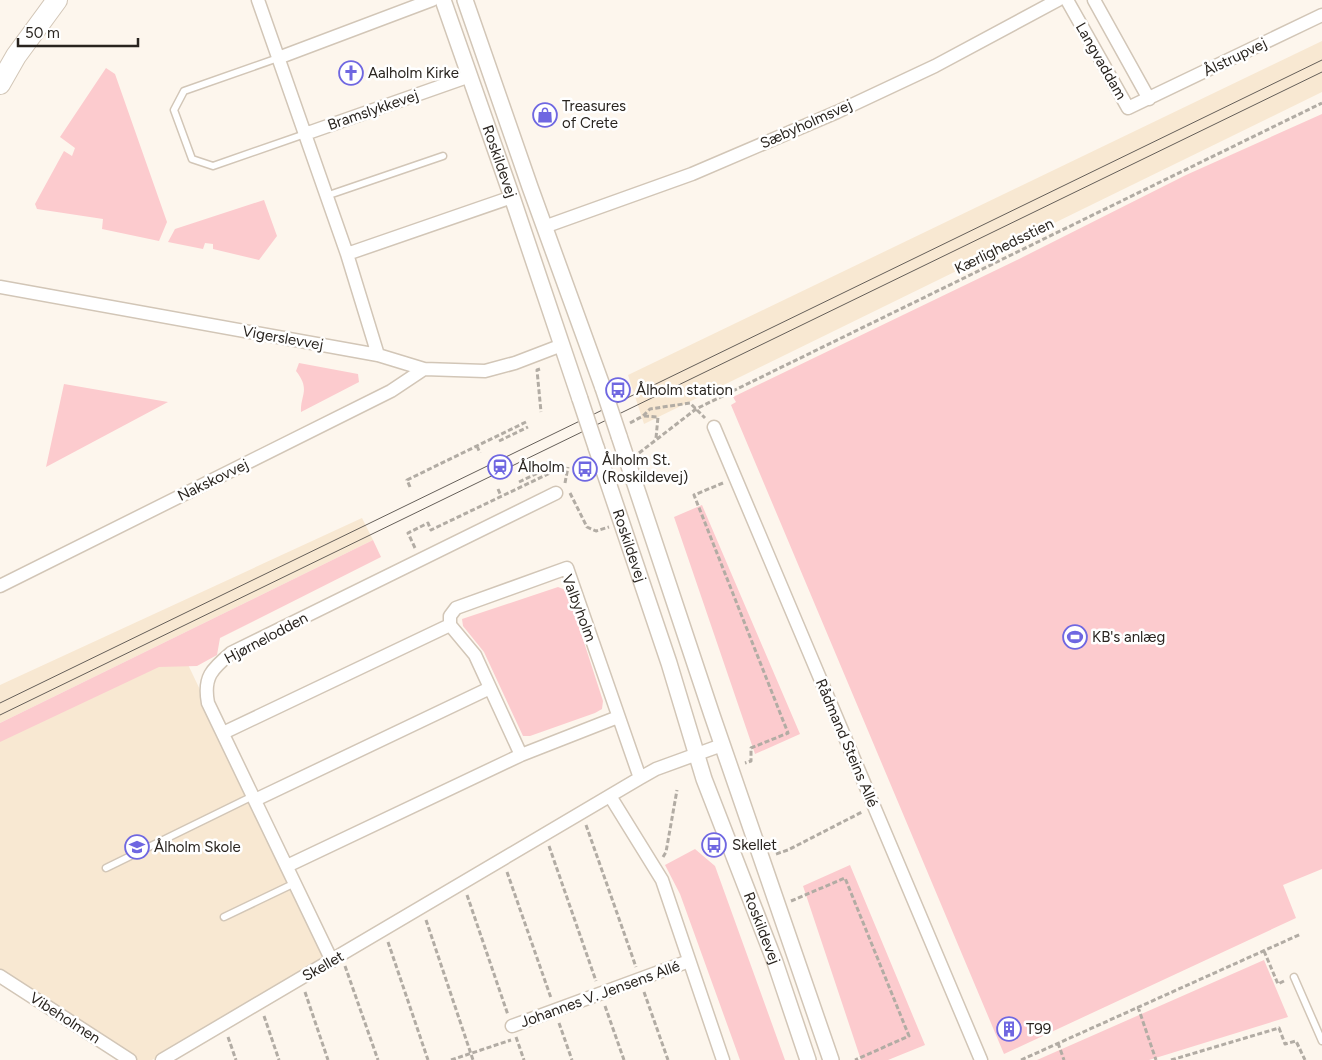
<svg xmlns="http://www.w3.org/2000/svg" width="1322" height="1060" font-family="Figtree,sans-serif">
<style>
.built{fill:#f8e8d2}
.green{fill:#fccbce}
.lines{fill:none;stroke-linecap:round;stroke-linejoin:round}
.service-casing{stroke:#d2c6b7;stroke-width:9}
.minor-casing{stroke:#d2c6b7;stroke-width:15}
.tertiary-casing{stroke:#d2c6b7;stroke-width:18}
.primary-casing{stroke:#d2c6b7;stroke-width:22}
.path{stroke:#b2aca4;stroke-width:3;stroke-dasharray:5 2.5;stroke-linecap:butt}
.service{stroke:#fff;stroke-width:6}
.minor{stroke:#fff;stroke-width:12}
.tertiary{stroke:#fff;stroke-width:15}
.primary{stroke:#fff;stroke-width:20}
.tram{stroke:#655f59;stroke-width:1}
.tertiary-bridge-casing{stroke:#d2c6b7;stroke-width:18;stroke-linecap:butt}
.tertiary-bridge{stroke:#fff;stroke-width:15}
.labels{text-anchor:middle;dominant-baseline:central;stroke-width:5;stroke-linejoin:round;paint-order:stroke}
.street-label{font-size:15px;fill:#29241f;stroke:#fff}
.poi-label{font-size:15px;fill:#29241f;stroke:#fff;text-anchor:start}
</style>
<rect width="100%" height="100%" fill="#fdf6ed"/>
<path class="built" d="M1322 41V92L644 424 628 375Z
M362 518 373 540 0 723V685Z
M181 650 328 957 152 1060H134L0 973V737Z"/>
<path class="green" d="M106 68 115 74 167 222 159 241 102 229 103 219 37 209 35 204 64 151 72 156 75 148 60 137Z
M1322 114V869L1283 885 1296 918 1004 1054 731 405 736 402 733 397 1023 257 1186 175Z
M264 200 277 236 259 260 213 249V244L205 243 203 249 168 242 175 229Z
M299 363 358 374 359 382 301 412C300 395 311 390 296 371Z
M64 384 168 402 46 467Z
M702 505 800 734 755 754 674 517Z
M373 540 381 557 220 638 217 655 197 666 159 667 0 742V723Z
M558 587 566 590 571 602 603 701 602 709 595 713 530 736H523L484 652 463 626 462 619Z
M695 849 715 866 785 1060H740L680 894 665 865Z
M850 865 925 1045 888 1060H861L803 886Z
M1264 960 1288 1017 1149 1060H1037Z"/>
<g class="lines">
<g class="service-casing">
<path id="service" d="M278 58 184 91 174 110 192 159 213 166 305 134
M326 196 443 156
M106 868 253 796
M224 917 295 883
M1294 977 1322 1041"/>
</g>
<g class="minor-casing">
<path id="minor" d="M258 0 347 254 378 355
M1067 0 1128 108 1322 15
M1094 0 1149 99
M278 58 432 0
M305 134 470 76
M544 227 692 174 837 112 935 66 1058 0
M347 254 512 197
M0 287 378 355 424 369 485 371 515 363 562 345
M714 427 981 1060
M0 586 391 391 424 369
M450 625 475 655 521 755
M223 733 450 625V616L456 608 567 568 640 778
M610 796 662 880 723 1060
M255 800 490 688
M287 866 521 755 618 717
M332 961 208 703C203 677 212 669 231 653L556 493
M0 976 130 1060
M512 1026 689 961
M162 1060 640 778 656 769 722 745"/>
</g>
<g class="tertiary-casing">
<g id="tertiary">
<path id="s1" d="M443 0 512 197 580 399"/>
<path d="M465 0 530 187 603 388"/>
<path d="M619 436 712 715 831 1060"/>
<path id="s2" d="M596 447 669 663 704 779 775 962 808 1060"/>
</g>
</g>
<g class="primary-casing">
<path id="primary" d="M0 84 16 56 57 0"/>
</g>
<path class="path" d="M540 369 537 370 541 412
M644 416 658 417 656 438
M630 423 643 416 650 409 690 403 705 418
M499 441 528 427
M477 446 480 453
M639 453 696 409 1322 103
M519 482 548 468
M565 483 568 467
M723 483 694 495 788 733 751 748V761L745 763
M410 487 407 480 526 422
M498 489 501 496
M570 493 587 527 596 531 609 527
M415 548 408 533 428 523 431 530 550 473
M586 825 636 967
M549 846 596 981
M776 854 788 850 862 812
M663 857 666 852 677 790
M507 872 551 998
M467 895 508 1015
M791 901 845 878 909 1036 855 1060
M426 920 473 1060
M388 942 428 1060
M1264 951 1278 984 1286 980
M345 966 378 1060
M305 992 328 1060
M644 992 668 1060
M605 1006 624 1060
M1138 1007 1156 1060
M264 1016 279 1060
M559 1023 572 1060
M228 1037 236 1060
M516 1037 524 1060
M1058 1043 1064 1060
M451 1060 511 1040
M1021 1060 1301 934
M1171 1060 1279 1028 1285 1044 1296 1041 1305 1060"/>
<use href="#service" class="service"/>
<use href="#minor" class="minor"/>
<use href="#tertiary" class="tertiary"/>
<use href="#primary" class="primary"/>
<path class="tram" d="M0 703 1322 60
M0 715 1322 72"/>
<g class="tertiary-bridge-casing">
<path id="tertiary-bridge" d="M603 388 619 436
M580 399 596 447"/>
</g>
<use href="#tertiary-bridge" class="tertiary-bridge"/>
</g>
<defs>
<g id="church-ring" transform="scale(1.25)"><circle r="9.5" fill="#fff" stroke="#6f67e1" stroke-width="1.5"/><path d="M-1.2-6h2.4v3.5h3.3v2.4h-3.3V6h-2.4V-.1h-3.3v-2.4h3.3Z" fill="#6f67e1"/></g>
<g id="shop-ring" transform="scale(1.25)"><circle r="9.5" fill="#fff" stroke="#6f67e1" stroke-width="1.5"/><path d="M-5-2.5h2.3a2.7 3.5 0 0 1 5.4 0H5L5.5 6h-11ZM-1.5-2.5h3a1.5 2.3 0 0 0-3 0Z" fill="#6f67e1"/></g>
<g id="bus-ring" transform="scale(1.25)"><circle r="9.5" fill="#fff" stroke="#6f67e1" stroke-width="1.5"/><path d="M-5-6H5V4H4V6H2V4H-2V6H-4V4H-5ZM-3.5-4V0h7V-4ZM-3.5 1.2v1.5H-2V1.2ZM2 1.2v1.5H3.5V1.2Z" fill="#6f67e1"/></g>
<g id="station-ring" transform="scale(1.25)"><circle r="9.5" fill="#fff" stroke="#6f67e1" stroke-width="1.5"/><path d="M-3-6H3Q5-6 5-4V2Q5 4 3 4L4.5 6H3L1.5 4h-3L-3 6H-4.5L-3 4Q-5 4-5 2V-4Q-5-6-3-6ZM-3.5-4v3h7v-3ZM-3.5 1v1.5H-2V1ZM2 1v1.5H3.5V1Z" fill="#6f67e1"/></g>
<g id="stadium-ring" transform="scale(1.25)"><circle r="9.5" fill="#fff" stroke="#6f67e1" stroke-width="1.5"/><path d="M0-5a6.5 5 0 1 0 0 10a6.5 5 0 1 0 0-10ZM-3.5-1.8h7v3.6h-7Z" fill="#6f67e1"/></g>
<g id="school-ring" transform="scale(1.25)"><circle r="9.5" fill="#fff" stroke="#6f67e1" stroke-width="1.5"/><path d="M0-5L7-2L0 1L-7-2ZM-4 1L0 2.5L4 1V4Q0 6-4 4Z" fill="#6f67e1"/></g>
<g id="building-ring" transform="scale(1.25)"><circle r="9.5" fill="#fff" stroke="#6f67e1" stroke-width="1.5"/><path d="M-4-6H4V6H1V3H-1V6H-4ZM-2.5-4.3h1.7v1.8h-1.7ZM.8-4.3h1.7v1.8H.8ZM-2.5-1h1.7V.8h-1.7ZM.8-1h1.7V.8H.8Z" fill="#6f67e1"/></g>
</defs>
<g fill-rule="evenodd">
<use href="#church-ring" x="351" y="73"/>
<use href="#shop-ring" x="545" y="115"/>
<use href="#bus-ring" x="618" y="390"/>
<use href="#station-ring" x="500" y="467"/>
<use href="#bus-ring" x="585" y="469"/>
<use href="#stadium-ring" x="1075" y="637"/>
<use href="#bus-ring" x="714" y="845"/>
<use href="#school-ring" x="137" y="847"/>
<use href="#building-ring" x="1009" y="1029"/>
</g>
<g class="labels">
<g class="street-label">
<text transform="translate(1235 57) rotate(-26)">Ålstrupvej</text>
<text transform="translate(1101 61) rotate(60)">Langvaddam</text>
<text transform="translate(373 110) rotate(-19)">Bramslykkevej</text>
<text transform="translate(806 124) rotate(-24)">Sæbyholmsvej</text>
<text stroke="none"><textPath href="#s1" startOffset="171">Roskildevej</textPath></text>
<text transform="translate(1004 246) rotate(-26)">Kærlighedsstien</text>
<text transform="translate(283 338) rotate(10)">Vigerslevvej</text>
<text transform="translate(213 480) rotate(-26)">Nakskovvej</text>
<text stroke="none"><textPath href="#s2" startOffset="104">Roskildevej</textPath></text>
<text transform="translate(579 608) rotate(69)">Valbyholm</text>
<text transform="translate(266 638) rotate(-28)">Hjørnelodden</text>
<text transform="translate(847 743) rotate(67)">Rådmand Steins Allé</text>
<text stroke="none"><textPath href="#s2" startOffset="509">Roskildevej</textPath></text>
<text transform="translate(323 966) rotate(-30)">Skellet</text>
<text transform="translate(600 994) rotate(-20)">Johannes V. Jensens Allé</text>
<text transform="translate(65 1018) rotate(33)">Vibeholmen</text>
</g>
<g class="poi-label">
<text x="368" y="73">Aalholm Kirke</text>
<text x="562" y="106">Treasures<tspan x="562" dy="17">of Crete</tspan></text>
<text x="636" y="390">Ålholm station</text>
<text x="602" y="460">Ålholm St.<tspan x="602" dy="17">(Roskildevej)</tspan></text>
<text x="518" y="467">Ålholm</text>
<text x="1092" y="637">KB's anlæg</text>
<text x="732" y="845">Skellet</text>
<text x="154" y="847">Ålholm Skole</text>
<text x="1026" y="1029">T99</text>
</g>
</g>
<path d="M18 38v8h120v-8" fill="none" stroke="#29241f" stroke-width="2.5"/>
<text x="25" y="38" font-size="15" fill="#29241f" stroke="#ffffff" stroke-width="4" paint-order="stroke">50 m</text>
</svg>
